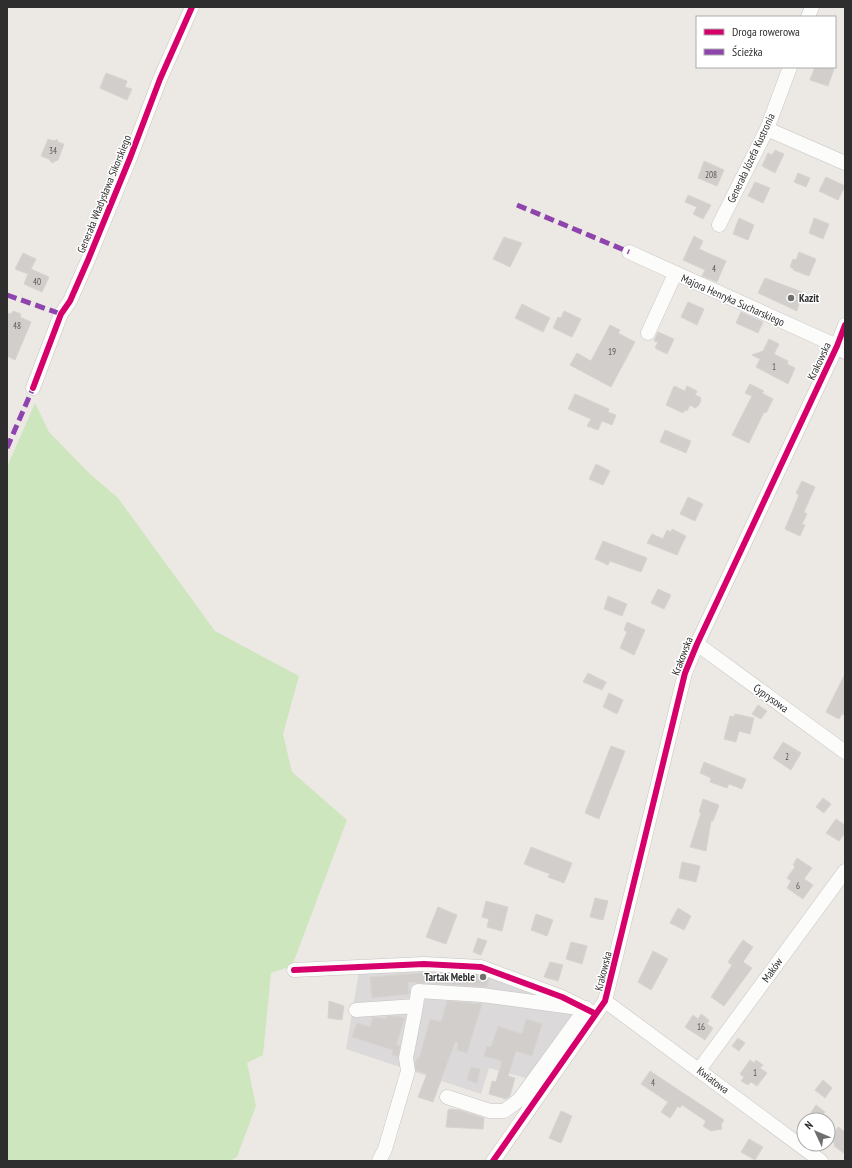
<svg xmlns="http://www.w3.org/2000/svg" width="852" height="1168" font-family="'PT Sans Narrow',sans-serif">
<style>
.industrial{fill:#dcd9db}
.green{fill:#cee6be}
.building{fill:#d1cecb;stroke:#d7d4d0}
.lines{fill:none;stroke-linecap:round;stroke-linejoin:round}
.minor-casing{stroke:#c5c4c5;stroke-width:15}
.minor{stroke:#fcfcfb;stroke-width:14}
.quiet{stroke:#8e44ad;stroke-width:5;stroke-dasharray:10 5;stroke-linecap:butt}
.cycleway-casing{stroke:#fff;stroke-width:8}
.cycleway{stroke:#d6006c;stroke-width:6}
.poi-dot{fill:#706f6e;stroke:#fff;stroke-width:1.5}
.labels{text-anchor:middle;dominant-baseline:central;stroke-width:3;stroke-linejoin:round;paint-order:stroke}
.number-label{font-size:9px;fill:#585857}
.street-label{font-size:11px;fill:#2e2e2e;stroke:#fff}
.poi-label{font-size:11px;font-weight:bold;fill:#2e2e2e;stroke:#fff;text-anchor:start}
</style>
<rect width="100%" height="100%" fill="#ece8e4"/>
<path class="industrial" d="M480 969 589 1014 540 1082 489 1068 481 1094 346 1049 359 972Z"/>
<path class="green" d="M35 403 49 432 90 474 118 498 215 631 299 676 283 734 292 772 347 820 292 966 271 973 263 1055 247 1063 256 1106 237 1157 230 1161H7V467Z"/>
<path class="building" d="M815 67H828L834 69 828 86 810 80Z
M106 73 127 81 125 87 132 89 127 100 100 88Z
M48 139 54 141 57 139 58 142 64 144 58 160 52 163 49 159 41 156Z
M775 150 784 154 775 173 762 166 768 153 772 155Z
M704 161 724 170 717 186 698 178Z
M798 173 810 178 806 187 794 182Z
M826 177 845 186 838 200 819 191Z
M755 182 770 188 763 203 748 196Z
M688 195 711 205 703 219 693 214 697 207 685 202Z
M739 218 754 225 748 240 733 234Z
M814 218 829 224 823 239 809 233Z
M694 236 703 241 699 249 726 261 717 282 702 276 705 270 683 260Z
M504 237 522 243 510 267 493 259Z
M799 252 816 259 809 276 793 270 794 269 790 267 793 259 796 260Z
M23 253 36 259 31 269 49 277 42 292 24 284 28 274 15 269Z
M765 278 802 292 797 311 758 293Z
M688 302 704 309 697 325 681 317Z
M522 304 550 318 543 332 515 318Z
M13 311 21 314 20 317 31 322 15 360 7 356V313L11 314Z
M564 311 581 319 572 337 553 328 558 317 561 318Z
M741 312 763 322 758 333 736 323Z
M610 325 620 330 618 333 635 342 611 387 570 365 577 353 591 361Z
M658 332 674 339 667 354 655 348 658 342 654 341Z
M769 339 779 344 774 354 788 361 787 364 795 368 788 384 756 367 760 359 752 355 763 351Z
M750 384 764 391 762 393 773 399 766 413 764 412 749 443 732 435 752 396 745 393Z
M674 386 685 391 687 386 697 391 695 395 700 397 701 401 698 406 695 408 690 405 687 411 685 410 683 413 666 405Z
M575 394 609 409 608 412 616 415 612 425 602 421 598 430 587 426 591 419 568 409Z
M665 430 691 441 686 453 660 442Z
M596 464 610 471 603 485 589 479Z
M802 481 815 487 804 512 807 514 802 524 805 525 800 536 785 529 799 495 796 493Z
M688 497 703 504 695 521 680 514Z
M672 529 686 536 677 555 647 543 652 534 663 539 667 530 671 532Z
M603 541 647 558 641 572 610 561 608 565 595 559Z
M658 589 671 595 664 609 651 603Z
M608 596 627 604 622 616 604 609Z
M627 622 645 630 634 655 620 648 627 632 624 630Z
M588 673 606 682 602 690 583 682Z
M845 674V715L842 714 839 719 826 712Z
M609 693 623 700 617 714 603 707Z
M758 705 767 711 761 719 752 714Z
M735 714 754 718 750 734 739 731 736 742 724 739 730 716 734 717Z
M783 742 801 753 791 770 773 758Z
M611 746 625 751 599 819 585 813Z
M704 762 746 779 742 789 729 784 727 788 710 782 711 778 700 773Z
M823 798 831 804 824 813 816 807Z
M703 799 719 805 713 821H711L706 851 690 847 701 813 699 812Z
M836 819 845 825V833L839 841 826 833Z
M531 847 572 863 564 883 548 877 550 874 524 864Z
M797 858 812 868 804 879 813 885 803 899 787 888 791 881 787 878 795 867 793 865Z
M682 862 700 866 696 882 679 878Z
M595 898 608 901 603 920 590 917Z
M486 901 508 907 502 931 487 927 489 919 482 917Z
M438 907 457 915 446 944 426 937Z
M678 908 691 916 684 930 670 923Z
M536 914 553 920 547 936 531 930Z
M478 938 487 941 481 955 473 952Z
M743 940 753 947 743 962 752 968 724 1006 711 997 732 965 728 962Z
M571 942 587 946 582 964 566 959Z
M653 951 668 959 651 990 638 982Z
M550 962 563 965 558 981 544 977Z
M424 973 479 975 489 979 487 987 408 982 409 994 372 998 370 977Z
M329 1001 344 1006 342 1020 328 1018Z
M447 1001 482 1004 467 1053 457 1050 458 1042H455L433 1102 418 1097 427 1074 416 1071 415 1063 417 1058 419 1059 430 1019 441 1022Z
M701 1014 709 1020 707 1024 713 1028 705 1040 685 1027 693 1015 698 1019Z
M387 1016H396L405 1018 396 1045 400 1046 398 1056 392 1055 393 1050 352 1037 357 1023 370 1027 373 1017 387 1019Z
M526 1019 542 1024 532 1056 516 1051 508 1076 515 1078 510 1096 506 1099 489 1094 492 1081 496 1082 502 1061 484 1056 487 1046 491 1047 498 1026 522 1034Z
M738 1038 745 1043 739 1051 732 1046Z
M750 1060 754 1063 756 1060 763 1065 760 1068 767 1073 757 1086 751 1082 748 1085 741 1081 744 1077 740 1074Z
M471 1067 480 1069 477 1083 467 1080Z
M650 1071 724 1120 721 1125 722 1129 711 1131 703 1126 706 1121 682 1105 680 1108 678 1106 670 1118 661 1112 668 1102 641 1084Z
M823 1080 832 1088 825 1098 815 1090Z
M816 1105 825 1112 819 1120H806Z
M450 1109 459 1110 484 1118 483 1129 446 1127 448 1110Z
M561 1111 572 1116 561 1143 549 1138Z
M838 1127 844 1131 845 1129V1154L834 1146 835 1144 830 1140Z
M749 1139 763 1147 755 1160 741 1152Z"/>
<g class="lines">
<g class="minor-casing">
<path id="minor" d="M808 17 812 7
M767 129 845 163
M719 225 767 129 790 67
M629 252 837 346 845 352
M648 333 675 274
M33 388 61 314 70 301 88 260 130 158 160 79 192 7
M697 644 845 752
M294 970 424 964 481 967 562 997 596 1014
M605 1001 821 1161
M356 1010 416 1006 418 991 482 995 579 1008
M699 1070 845 871
M447 1097 490 1111H504L519 1100 586 1008
M379 1161 385 1149 408 1071 406 1058 416 1006
M493 1161 605 1001 685 673 697 644 837 346 845 325"/>
</g>
<use href="#minor" class="minor"/>
<path class="quiet" d="M517 205 629 252
M7 295 61 314
M7 448 33 388"/>
<g class="cycleway-casing">
<path id="cycleway" d="M33 388 61 314 70 301 88 260 130 158 160 79 192 7
M294 970 424 964 481 967 562 997 596 1014
M493 1161 605 1001 685 673 697 644 837 346 845 325"/>
</g>
<use href="#cycleway" class="cycleway"/>
</g>
<g class="poi-dot">
<circle cx="791" cy="298" r="4"/>
<circle cx="483" cy="977" r="4"/>
</g>
<g class="labels">
<g class="number-label">
<text x="53" y="150">34</text>
<text x="711" y="174">208</text>
<text x="714" y="268">4</text>
<text x="37" y="281">40</text>
<text x="17" y="325">48</text>
<text x="612" y="351">19</text>
<text x="774" y="366">1</text>
<text x="787" y="756">2</text>
<text x="798" y="885">6</text>
<text x="701" y="1026">16</text>
<text x="755" y="1072">1</text>
<text x="653" y="1082">4</text>
</g>
<g class="street-label">
<text transform="translate(751 158) rotate(-65)">Generała Józefa Kustronia</text>
<text transform="translate(104 194) rotate(-68)">Generała Władysława Sikorskiego</text>
<text transform="translate(733 300) rotate(24)">Majora Henryka Sucharskiego</text>
<text transform="translate(819 361) rotate(-65)">Krakowska</text>
<text transform="translate(682 656) rotate(-69)">Krakowska</text>
<text transform="translate(771 698) rotate(36)">Cyprysowa</text>
<text transform="translate(772 970) rotate(-54)">Maków</text>
<text transform="translate(603 971) rotate(-76)">Krakowska</text>
<text transform="translate(713 1080) rotate(37)">Kwiatowa</text>
</g>
<g class="poi-label">
<text x="799" y="298">Kazit</text>
<text x="475" y="977" text-anchor="end">Tartak Meble</text>
</g>
</g>
<rect width="852" height="1168" fill="none" stroke="#2e2e2e" stroke-width="16"/>
<rect x="696" y="16" width="140" height="52" fill="#ffffff" stroke="#ababab"/>
<rect x="704" y="29" width="20" height="6" fill="#d6006c" stroke="#ababab"/>
<text x="732" y="36" font-size="12" fill="#2e2e2e">Droga rowerowa</text>
<rect x="704" y="49" width="20" height="6" fill="#8e44ad" stroke="#ababab"/>
<text x="732" y="56" font-size="12" fill="#2e2e2e">Ścieżka</text>
<g transform="translate(816 1132) rotate(314)"><circle r="19" fill="#ffffff" stroke="#ababab"/>
<path d="M0-3L7 15L0 10L-7 15Z" fill="#706f6e"/>
<text y="-6" font-size="11" font-weight="bold" text-anchor="middle" fill="#2e2e2e">N</text>
</g>
</svg>
